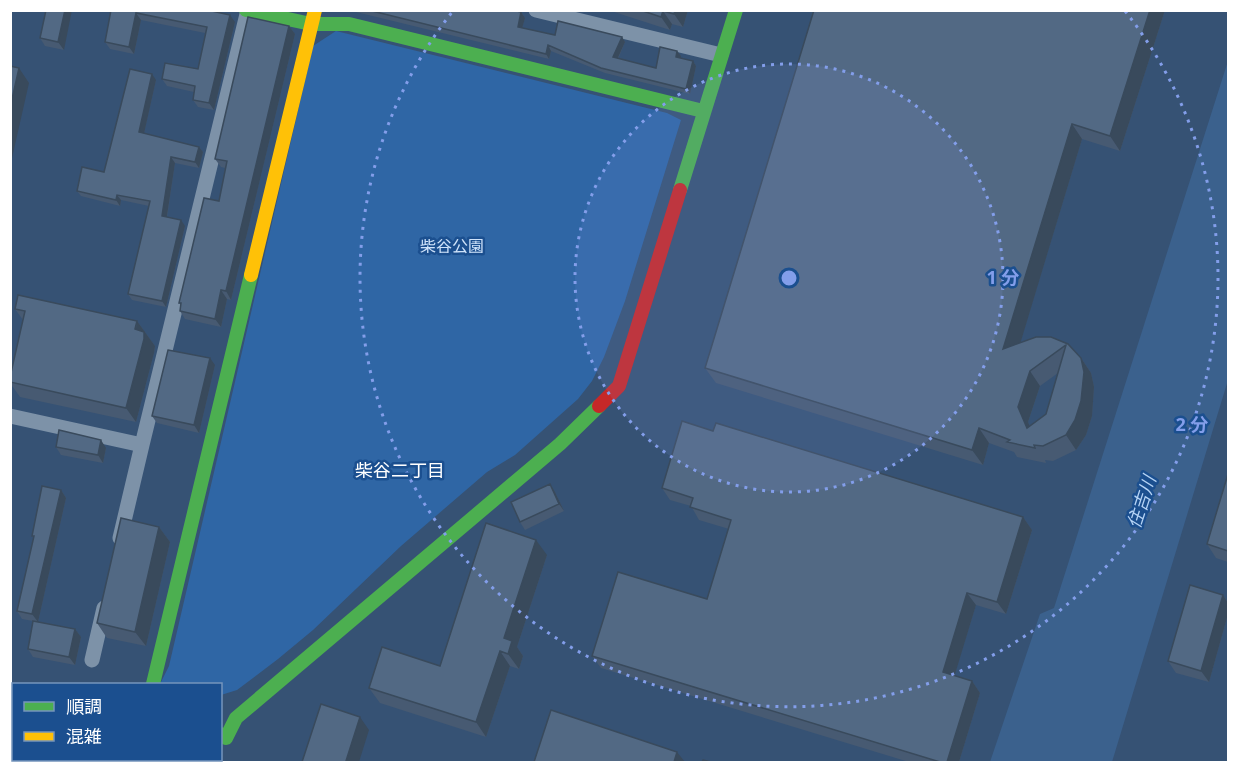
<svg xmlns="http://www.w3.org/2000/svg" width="1239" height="773" font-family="'Open Sans','Noto Sans JP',sans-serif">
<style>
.green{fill:#2f66a5}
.water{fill:#3b618d}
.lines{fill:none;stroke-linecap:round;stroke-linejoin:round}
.street{stroke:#7d92a8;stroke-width:15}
.fast{stroke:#4caf50;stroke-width:14}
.slow{stroke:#ffc107;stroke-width:14}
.jam{stroke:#c62828;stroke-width:14}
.wall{fill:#475a72;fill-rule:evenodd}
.shaded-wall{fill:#394a5c}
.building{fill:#526984;stroke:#394a5c;stroke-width:1.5;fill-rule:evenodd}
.ring{fill:none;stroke:#839eea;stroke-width:3;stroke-dasharray:3 6}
.labels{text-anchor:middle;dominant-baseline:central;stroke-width:5;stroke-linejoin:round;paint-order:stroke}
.park-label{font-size:16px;fill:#cfe3fa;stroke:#1b4f8f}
.neighbourhood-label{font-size:18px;fill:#fff;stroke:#1b4f8f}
.water-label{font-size:18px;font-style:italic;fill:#b5d3f5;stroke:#1b4f8f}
.centre{fill:#839eea;stroke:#1b4f8f;stroke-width:3}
.ring-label{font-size:18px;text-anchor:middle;font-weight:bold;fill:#839eea;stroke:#1b4f8f;stroke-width:5;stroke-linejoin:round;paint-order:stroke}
</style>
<rect width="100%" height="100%" fill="#365274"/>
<path class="green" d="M336 31 667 113 681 120 625 301 604 357 592 381 578 399 515 455 487 472 401 546 313 630 278 659 237 690 221 695 220 684H160L169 666 313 46Z"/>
<path class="water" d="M1228 61V380L1112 762H990L1040 614 1054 608Z"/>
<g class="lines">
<path class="street" d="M536 10 721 55
M10 416 142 445 248 10
M120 538 142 445
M92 660 104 608"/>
<path class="fast" d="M246 10 311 24H349L703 111
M680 190 736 10
M153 684 251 275
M10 712 14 718
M220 734 226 738 236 718 560 444 599 406"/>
<path class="slow" d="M251 275 315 10
M34 760 36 762"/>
<path class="jam" d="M599 406 619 386 680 190"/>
</g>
<path class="wall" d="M46 10 64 50 45 46 40 38Z
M111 10 235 22 214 110 198 107 193 100 194 92 167 86 162 79 198 69 205 33 141 20 134 54 110 49 105 42Z
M328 10H512L521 12 525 18 522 28 555 35 622 37 625 42 618 59 656 68 677 51 681 56 680 58 693 61 696 66 690 94 605 73 551 51 549 59 352 11Z
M608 10H688L683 27 672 24 670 30Z
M1165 10 1120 151 1082 139 1020 343 1068 344 1081 358 1091 373 1094 387 1092 416 1086 435 1076 450 1053 461 1045 460 1046 463 1017 457 1014 452 989 443 983 465 716 383 705 368ZM1058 373 1046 414 1030 426 1028 422 1040 386Z
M289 26 295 34 231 300 227 299 221 327 185 319 180 311 181 305 179 303 219 201 225 168 221 167 215 159Z
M156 80 144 133 199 147 203 152 199 168 175 163 167 217 185 226 166 307 132 300 128 294 149 206 121 200 120 206 81 196 77 191 104 172Z
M15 309 137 321 155 346 154 353 136 422 20 397 10 383V377L23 320Z
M215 365 199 433 157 423 152 416Z
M713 431 1023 517 1032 530 1006 614 976 605 954 676 972 681 980 693 959 762H909L601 668 592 656 707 599 729 529 699 520 691 506 670 500 662 488Z
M56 447 106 448 103 463 61 455Z
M1228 474V562L1216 558 1207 544Z
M550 484 555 492 564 511 525 530 520 522Z
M61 490 66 498 38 622 75 629 81 637 75 665 33 657 28 649 33 621 22 619 17 611 34 539 32 536Z
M159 527 170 542 146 646 107 638 97 623Z
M547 555 517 647 523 656 519 669 510 666 486 737 380 703 369 688 440 666Z
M1223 595 1228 603V614L1209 682 1176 673 1168 661Z"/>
<path class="shaded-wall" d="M65 10H72L64 50 58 42Z
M675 10H688L683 27 674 14Z
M1150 10H1165L1120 151 1110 136Z
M663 11 672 24 670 30 661 17Z
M521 12 525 18 521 32 518 27Z
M136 13 141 20 134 54 129 47Z
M230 15 235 22 214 110 209 103Z
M289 26 295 34 231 300 226 291Z
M622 37 625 42 616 62 613 57Z
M548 45 551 51 549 59 546 54Z
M677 51 681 56 680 62 676 57Z
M693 61 696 66 690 94 686 89Z
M19 68 29 83 10 167V108Z
M152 74 156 80 143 138 139 132Z
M1072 124 1082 139 1014 364 1003 349Z
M199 147 203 152 199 168 195 162Z
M171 157 175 163 166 222 162 216Z
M117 195 121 200 120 206 116 200Z
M181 220 185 226 166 307 162 301Z
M221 290 227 299 221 327 215 319Z
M137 321 155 346 154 353 136 422 126 408Z
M210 358 215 365 199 433 194 425Z
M1081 358 1091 373 1094 387 1092 416 1086 435 1076 450 1066 435Z
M1030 371 1040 386 1028 422 1037 443 1027 428 1018 407Z
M979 428 989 443 983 465 972 450Z
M101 440 106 448 103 463 98 455Z
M550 484 555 492 564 511 559 504Z
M61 490 66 498 38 622 32 614Z
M1023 517 1032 530 1006 614 997 602Z
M159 527 170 542 146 646 135 632Z
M536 540 547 555 517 647 523 656 519 669 508 654 504 638Z
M967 593 976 605 952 684 943 672Z
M1223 595 1228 603V614L1209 682 1201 671Z
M75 629 81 637 75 665 69 657Z
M500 651 510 666 486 737 476 722Z
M972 681 980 693 959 762H947Z
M360 717 369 730 359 762H348L346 761Z
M677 752 685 762H674Z"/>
<path class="building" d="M46 10H65L58 42 40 38Z
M111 10H207L230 15 209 103 193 100 195 86 162 79 165 63 198 69 207 27 136 13 129 47 105 42Z
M368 10H512L521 12 518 27 555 35 558 21 622 37 613 57 656 68 660 47 677 51 676 57 693 61 686 89 601 68 548 45 546 54Z
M640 10H675L674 14 663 11 661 17Z
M814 10H1150L1110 136 1072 124 1003 349 1036 337H1051L1068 344 1081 358 1084 372 1081 401 1075 420 1066 435 1043 446 1034 445 1035 448 1007 442 1010 440 979 428 972 450 705 368ZM1066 345 1046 414 1027 428 1018 407 1030 371Z
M248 17 289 26 226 291 221 290 215 319 180 311 181 303H179L204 198 219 201 227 161 215 159Z
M10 66 19 68 10 108Z
M130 69 152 74 139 132 199 147 195 162 171 157 162 216 181 220 162 301 128 294 150 201 117 195 116 200 77 191 82 167 104 172Z
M18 295 137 321 135 329 144 332V339L126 408 10 382V377L25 311 15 309Z
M168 350 210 358 194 425 152 416Z
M682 421 713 431 716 423 1023 517 997 602 967 593 943 672 972 681 947 762H940L592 656 618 572 707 599 731 520 690 507 693 498 662 488Z
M59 430 101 440 98 455 56 447Z
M1228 474V551L1207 544Z
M550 484 559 504 520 522 511 502Z
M42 486 61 490 32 614 17 611 34 536H32Z
M121 518 159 527 135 632 97 623Z
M486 523 536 540 504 638 512 641 508 654 500 651 476 722 369 688 382 647 440 666Z
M1190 585 1223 595 1201 671 1168 661Z
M33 621 75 629 69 657 28 649Z
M321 704 360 717 346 761 352 762H302Z
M551 710 677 752 674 762H534Z
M703 760 711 762H702Z"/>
<circle cx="789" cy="278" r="214" fill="#839eea" fill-opacity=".12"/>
<g class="ring">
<circle cx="789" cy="278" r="214"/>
<path d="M1125 11A429 429 0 1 1 453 11"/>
</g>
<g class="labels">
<g class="park-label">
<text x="452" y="246">柴谷公園</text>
</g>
<g class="neighbourhood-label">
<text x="400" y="470">柴谷二丁目</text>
</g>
<g class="water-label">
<text transform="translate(1141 502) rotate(-72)">住吉川</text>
</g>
</g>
<circle cx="789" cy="278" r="9" class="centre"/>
<g class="ring-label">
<text x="1003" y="284">1 分</text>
<text x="1192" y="431">2 分</text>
</g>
<rect width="1239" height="773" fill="none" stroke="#ffffff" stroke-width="24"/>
<rect x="12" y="683" width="210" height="78" fill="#1b4f8f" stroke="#7695bc" stroke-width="1.5"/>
<rect x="24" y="702" width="30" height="9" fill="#4caf50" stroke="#7695bc" stroke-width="1.5"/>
<text x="66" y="713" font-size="18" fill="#ffffff">順調</text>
<rect x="24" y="732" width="30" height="9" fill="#ffc107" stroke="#7695bc" stroke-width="1.5"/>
<text x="66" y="743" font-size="18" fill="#ffffff">混雑</text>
</svg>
